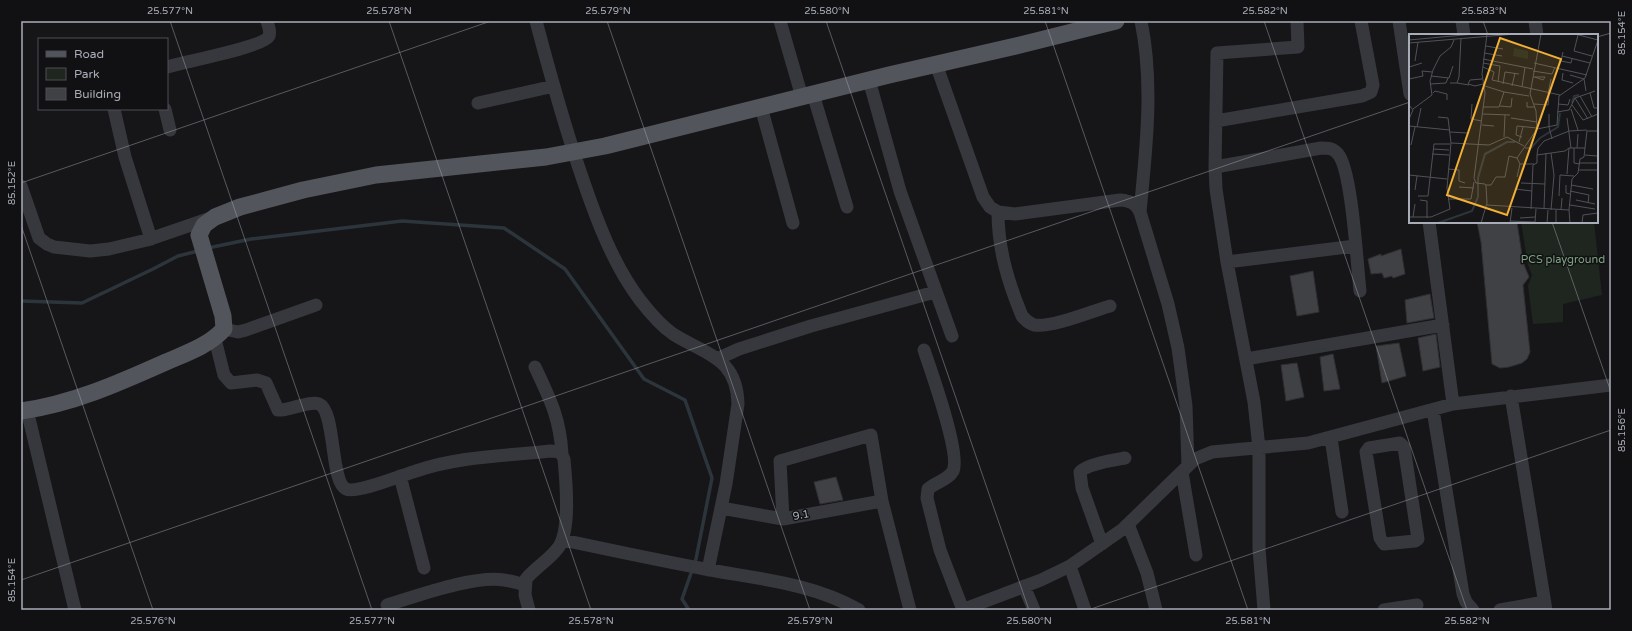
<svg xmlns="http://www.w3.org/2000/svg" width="1632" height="631" font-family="'Varela Round',sans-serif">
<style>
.green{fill:#1e261f}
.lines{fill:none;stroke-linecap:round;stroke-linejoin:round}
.stream{stroke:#2c353c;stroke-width:3.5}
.building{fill:#404145;stroke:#303034}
.minor{stroke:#37383d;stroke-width:13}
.major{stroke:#53555c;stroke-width:17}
.ticks{fill:none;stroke:#a8adb8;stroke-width:1;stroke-opacity:0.45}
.labels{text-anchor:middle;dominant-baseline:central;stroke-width:3;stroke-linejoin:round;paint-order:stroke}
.park-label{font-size:11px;fill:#7fa381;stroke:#111113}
.street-label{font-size:11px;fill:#a8adb8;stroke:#111113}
.inset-river{fill:none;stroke:#2c353c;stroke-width:2}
.inset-road{fill:none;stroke:#505258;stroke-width:1}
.view{fill:#f2b134;fill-opacity:0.15;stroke:#f2b134;stroke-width:2}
.inset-edge{fill:none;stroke:#a8adb8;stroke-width:2}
.neatline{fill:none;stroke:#a8adb8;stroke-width:1.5}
.ticks-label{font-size:10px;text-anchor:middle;fill:#a8adb8}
</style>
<rect width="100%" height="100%" fill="#161618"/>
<path class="green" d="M1521 222H1594L1602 295 1563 304V322L1533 324 1528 286 1532 275 1528 265Z"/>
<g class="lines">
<path class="stream" d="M208 248 251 239 402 221 504 228 565 269 644 379 685 400 712 478 696 559 682 599 689 610
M21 301 82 303 153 269 178 256 198 251"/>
</g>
<path class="building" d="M1477 222H1517L1523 262 1529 277 1523 285 1530 352 1527 359 1522 363 1509 367 1500 368 1492 364 1481 242Z
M1401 249 1405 274 1393 278 1392 276 1384 278 1382 273 1371 274 1368 259 1381 254V256Z
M1313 271 1319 312 1297 316 1290 276Z
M1430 294 1434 318 1407 323 1405 300Z
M1436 334 1440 367 1423 371 1418 338Z
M1399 343 1406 376 1382 383 1376 346Z
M1333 354 1340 389 1324 391 1320 357Z
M1297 363 1304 397 1286 401 1281 365Z
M836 477 843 500 820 504 814 482Z"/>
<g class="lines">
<path class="minor" d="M536 21C550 74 565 128 583 180 597 221 614 266 640 300 650 313 660 325 673 334 706 355 737 357 738 404L726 484 708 570
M780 21 802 97
M1399 21 1410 94
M1462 21 1464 35
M1535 21 1537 35
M936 64 983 197 990 207 998 212 1015 214 1120 200C1131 201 1135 203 1140 212L1168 304 1178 348 1186 406 1188 466
M167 67C183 62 264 47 269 36 271 31 268 25 267 21
M869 80 900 191 952 336
M813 94 847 207
M478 103 554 86
M761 107 793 223
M114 109 125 157 151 239
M165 109 170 130
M1216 121 1362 96 1371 92 1373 85 1361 21
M1215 167 1321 148C1328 148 1333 148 1338 154 1352 170 1357 265 1360 291
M21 186 39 238 47 244 54 247 90 251 109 249 147 240 211 218
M998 212C998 249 1008 282 1022 316 1025 320 1029 323 1034 325 1052 328 1092 311 1110 306
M1140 212C1146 149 1154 84 1141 21
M1429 222 1453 404
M1227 262 1355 246
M224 329 238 332 246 330 316 305
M215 339 224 375 231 383 257 380 266 383 278 410C289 411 310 400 319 404 336 411 330 482 346 489 357 494 402 475 416 471 459 456 506 456 550 451 558 451 561 452 564 459 566 480 571 531 558 548 549 560 535 568 526 579L525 595 529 610
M924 350C931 371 961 454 953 471 948 480 936 482 928 489L927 498 940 550 963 610
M717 359 739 349 811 326 935 292
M1246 359 1443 325
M535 367C550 399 560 418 562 454
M1511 396 1546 610
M27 410 75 610
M1433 410 1463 594 1466 602 1473 610
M1331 438 1342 512
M1400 443 1404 447 1418 539 1415 541 1384 544 1380 538 1366 452 1369 448Z
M1182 472 1196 555
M400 476 424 568
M721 508 783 519 882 501
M783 519 780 461 871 435 882 501 910 610
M1128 524 1147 573 1156 610
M563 540C610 550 657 560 705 569 758 579 812 583 859 610
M1102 544 1082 488 1080 472C1087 464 1114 460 1125 458
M1070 566 1085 610
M1024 586 1034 610
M387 605C417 596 474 575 504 580 511 581 518 583 525 585
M962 610 1041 580 1070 566 1123 529 1195 459 1212 452 1308 443 1453 404 1611 385
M1264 610 1259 549V448L1254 402 1227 262 1216 189 1215 167 1217 53 1298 47 1297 21
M1384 610 1417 605
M1500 610 1544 602"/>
<path class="major" d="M21 411C72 404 119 383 166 362 187 353 208 346 224 329L223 316 199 235 204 225 215 217 240 207 303 190 376 175 546 157 605 146 889 75 1020 45 1116 21"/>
</g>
<path class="ticks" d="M170 21 372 610M389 21 591 610M607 21 810 610M826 21 1029 610M1045 21 1248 610M1264 21 1467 610M1483 21 1488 35M1597 37 1611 33M21 183 491 21M1552 222 1611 392M21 225 153 610M21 580 1410 102M1088 610 1611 430"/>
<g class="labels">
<g class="park-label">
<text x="1563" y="259">PCS playground</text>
</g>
<g class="street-label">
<text transform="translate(801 515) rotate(-10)">9.1</text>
</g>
</g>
<g transform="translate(1409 34)">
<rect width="189" height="189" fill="#161618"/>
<path d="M105 14 119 17V25L104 22Z" fill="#1e261f"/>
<path class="inset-river" d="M163 69 165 62 170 61M116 114H122L131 104 149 93 151 79M29 189 63 177 69 163V144L76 120 98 108H106"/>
<path class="inset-road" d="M132 0 121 60 127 77 128 95 148 91 150 62 176 44 189 6M166 0 189 6M169 1 165 17 183 22M0 6 65 0M0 9 106 0M77 12 94 15M154 18 152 27 162 29 163 25M75 19 93 22M153 22 181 29M74 25 124 35M6 27 9 8M74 29 91 32 89 48M125 29 178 41M0 33 13 29M74 33 85 38 83 46 151 61M124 37 143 40 146 33M154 39 153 46 164 49M161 41 175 45M22 42 40 44 44 32M124 43H136L134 46 126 43M0 45 14 42 13 37 23 38M73 45 61 46 59 50 66 52 74 50M175 45 177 57M41 49H48L50 43 52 4M48 49 60 51M21 50 37 49 39 44M94 50 96 38 110 40M76 52 95 58M103 52 106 39M113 53 116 33M24 59 26 57 38 60V66M181 59 185 74H189M139 60 142 45M171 62 183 83M166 64 179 85M118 68V73H126M63 70 62 85 73 87M125 70 139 71 140 60M149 70 159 71 161 65M0 71 4 76 0 85M163 71 174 86 189 80M91 72 102 73 103 64M74 73H90L95 58 120 62M4 75 23 61 21 47 24 36 31 22 42 13 45 6M162 75 169 96M148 78 160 76 166 64 186 57M74 80 101 81M140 80V93M29 83 39 84 42 109M102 84 128 88M158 84 162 114M73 91 85 92M0 92 41 96M8 93 12 74M140 93 143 105M41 98 58 99M95 103 96 81M113 103 107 101 108 92 128 94M110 108 114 93M2 111 6 93M165 114V129L171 130M168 114 169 100M24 115 40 116M23 120 40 121M128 121 129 114 135 107 160 97 178 96M176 121 188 122M108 124 128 95M171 129H189M39 135 50 136V147L56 149M170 136H189M158 140 160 114M0 141 38 145M108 143 111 130M112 149 136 150M77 151H82L87 143H96L100 122 108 124 111 130H125M157 151V159L161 160M162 151 184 155M50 153 65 154M106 155 123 157M6 156 8 142M161 157 180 161 179 169M9 162H19L25 110H41M150 162 151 141 165 142M39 165H62L65 148M11 166 18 167V184M167 166 186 170M78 171 160 176 163 145 169 139 171 125 175 123 176 114M161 171 186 175M122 175 124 131 128 129V121L156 117 160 114H176L178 97H189M135 175 137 119M142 176 145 141 142 119M152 176 153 164M160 176 161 189M0 183H22L41 175 38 154 42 109 80 111 98 103 115 112M4 183 6 170M111 184 126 183M101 187 126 188M126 188 127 175M72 189 78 169 77 152 76 150 67 149 65 144 76 59 73 40 78 0M101 189 103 174M138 189 139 176M147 189V176M173 189 174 181 189 179"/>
<path class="view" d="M91 4 152 25 98 181 38 161Z"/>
<rect width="189" height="189" class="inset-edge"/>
</g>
<rect width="1632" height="631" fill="none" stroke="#111113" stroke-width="44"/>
<rect x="38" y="38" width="130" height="72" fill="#111113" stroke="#4d4f55"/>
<rect x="46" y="51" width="20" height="6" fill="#53555c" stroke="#4d4f55"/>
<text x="74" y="58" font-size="12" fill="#a8adb8">Road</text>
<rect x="46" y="68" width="20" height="12" fill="#1e261f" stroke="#4d4f55"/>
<text x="74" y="78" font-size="12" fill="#a8adb8">Park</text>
<rect x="46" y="88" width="20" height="12" fill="#404145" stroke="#4d4f55"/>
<text x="74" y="98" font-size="12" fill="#a8adb8">Building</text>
<rect x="22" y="22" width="1588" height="587" class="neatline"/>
<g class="ticks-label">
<text x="170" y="14">25.577°N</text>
<text x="389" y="14">25.578°N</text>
<text x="608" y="14">25.579°N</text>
<text x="827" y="14">25.580°N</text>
<text x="1046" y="14">25.581°N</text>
<text x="1265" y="14">25.582°N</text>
<text x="1484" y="14">25.583°N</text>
<text transform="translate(1621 33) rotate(-90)" y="4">85.154°E</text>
<text transform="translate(11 183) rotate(-90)" y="4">85.152°E</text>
<text transform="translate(1621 430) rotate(-90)" y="4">85.156°E</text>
<text transform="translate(11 580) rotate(-90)" y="4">85.154°E</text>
<text x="153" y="624">25.576°N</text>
<text x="372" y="624">25.577°N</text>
<text x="591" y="624">25.578°N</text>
<text x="810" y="624">25.579°N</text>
<text x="1029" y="624">25.580°N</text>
<text x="1248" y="624">25.581°N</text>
<text x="1467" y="624">25.582°N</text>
</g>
</svg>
